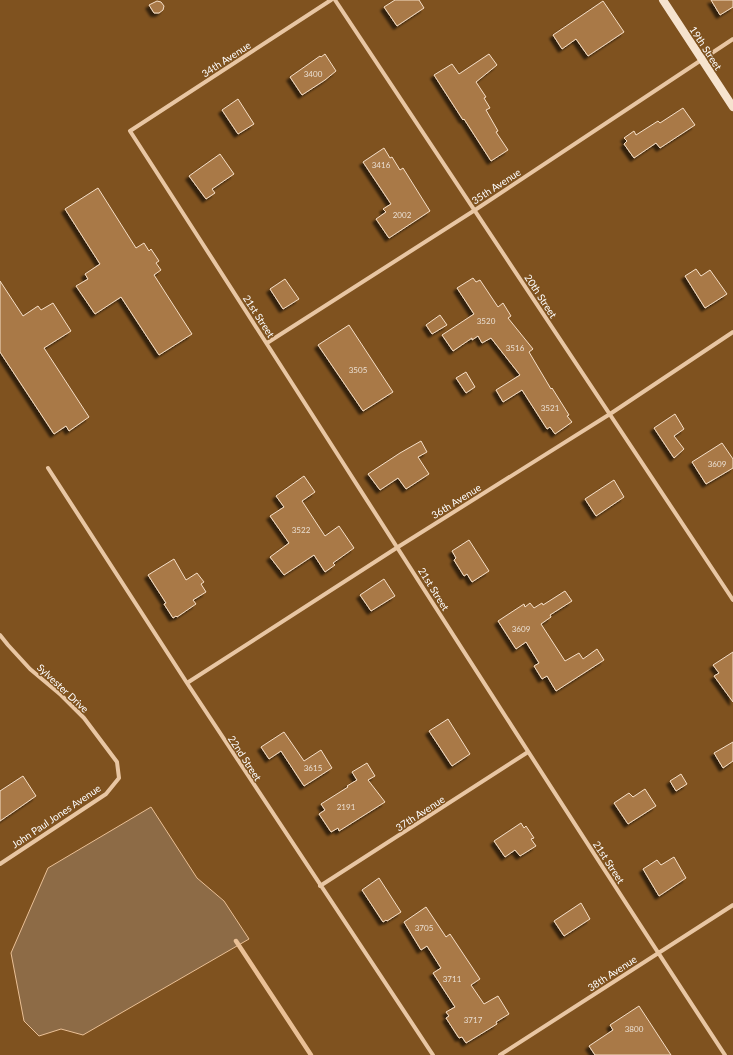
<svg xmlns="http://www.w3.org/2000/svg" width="733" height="1055" font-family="Lato,sans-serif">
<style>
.water{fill:#8d6b46;stroke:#eac096}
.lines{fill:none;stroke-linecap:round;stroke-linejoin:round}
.stream{stroke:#eac096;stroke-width:4.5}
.building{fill:#a97947;stroke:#f6dfc7;filter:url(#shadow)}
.street{stroke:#e8c6a3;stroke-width:4}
.secondary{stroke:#f6e3ce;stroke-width:8}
.labels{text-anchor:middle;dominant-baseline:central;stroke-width:3;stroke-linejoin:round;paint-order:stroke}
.number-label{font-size:8px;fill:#eaded1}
.street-label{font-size:10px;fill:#fff;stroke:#7f521f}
</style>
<defs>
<filter id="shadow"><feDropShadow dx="-3.5" dy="3.5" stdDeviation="1" flood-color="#0009"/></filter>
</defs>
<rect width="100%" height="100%" fill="#7f521f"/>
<path class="water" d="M151 807 197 878 224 901 249 939 83 1035 61 1029 39 1036 24 1021 11 953 48 868Z"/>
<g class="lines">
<path class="stream" d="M236 941 311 1055"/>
</g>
<path class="building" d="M395 0H419L424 8 397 26 384 7Z
M711 0H733V7L720 15Z
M157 1 161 2 164 6 163 10 159 13H154L149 5Z
M603 1 624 32 588 56 576 39 562 49 553 35Z
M325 54 336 71 325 80 302 95 290 77 320 56 321 57Z
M489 54 497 65 476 82 486 97 484 98 490 108 486 110 498 131 496 132 508 150 491 161 464 119 463 120 434 75 452 64 459 74Z
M238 99 254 124 238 134 222 110Z
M683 108 695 125 660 148 656 143 634 158 624 144 627 141 624 138 634 131 636 135 658 121 660 123Z
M384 148 390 158 392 157 400 170 403 168 430 211 389 238 376 219 386 212 383 209 391 204 363 162Z
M220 154 234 174 212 189 215 193 206 199 189 176Z
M98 188 136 248 144 243 149 251 151 249 159 261 156 263 161 270 154 275 192 334 159 355 121 297 95 314 76 286 88 279 85 274 100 264 65 209Z
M696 269 701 276 710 270 727 294 705 308 685 276Z
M473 278 476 282 480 280 498 307 503 303 511 316 508 318 533 349 529 352 551 389 552 388 569 415 567 416 572 422 555 434 550 427 547 429 522 390 503 402 496 390 520 375 491 338 482 343 478 336 472 340V338L453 351 442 335 474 314 457 288Z
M285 279 299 299 283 309 270 289Z
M0 281 23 316 38 306 41 310 53 303 71 331 44 348 89 417 69 431 66 426 54 434 0 352Z
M440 315 447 325 432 334 426 325Z
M349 325 393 392 363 411 318 345Z
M466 372 475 387 466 393 456 378Z
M675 414 684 429 674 436 684 449 674 458 654 428Z
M421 441 427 452 418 457 429 474 406 489 398 478 380 490 368 474 400 453Z
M722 443 733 459V468L706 484 692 462Z
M304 476 315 492 302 501 325 536 339 526 354 548 333 563 335 565 325 572 314 555 284 575 270 557 289 543 270 516 284 507 276 496Z
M614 480 624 497 596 516 585 499Z
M469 540 489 571 472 582 467 574 464 576 454 560 456 558 452 551Z
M174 559 186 580 197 573 204 582 201 584 206 592 193 600 196 604 177 617 176 616 173 618 164 604 166 603 148 575Z
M384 579 395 596 371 611 360 595Z
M565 591 572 601 550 615 551 617 541 624 565 661 579 653 583 659 597 649 604 660 556 691 547 676 542 679 534 666 539 663 526 642 516 649 498 621 524 604 525 607 530 603 534 608 542 603 543 605Z
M733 652V702L714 676 719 673 713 665Z
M448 719 470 754 452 766 429 731Z
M284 732 304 761 321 750 332 768 304 786 281 751 269 759 261 747Z
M733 742V761L723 768 714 753Z
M367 763 375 776 368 780 385 802 339 831 338 828 331 832 319 814 325 810 321 804 348 787 347 786 357 780 352 772Z
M681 774 687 784 676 791 670 781Z
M23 776 36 796 0 821V791Z
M645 789 656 806 628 824 614 803 629 793 633 797Z
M521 823 524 828 526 826 534 838 531 839 536 846 520 856 515 850 505 857 494 841Z
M674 857 686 878 659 896 643 869 657 860 661 865Z
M379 878 401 912 387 921 386 920 383 922 362 890Z
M581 903 590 919 564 936 554 921Z
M426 907 446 937 450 934 480 979 471 985 484 1004 498 996 509 1014 496 1022 497 1024 466 1043 462 1037 459 1038 446 1018 449 1016 446 1012 455 1007 433 973 441 968 427 946 421 950 404 922Z
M639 1006 671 1055H595L589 1046 613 1030 610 1025Z"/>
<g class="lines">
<path class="street" d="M331 0 130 131C329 439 524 749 725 1055
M335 0 733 600
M267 343 475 210 733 39
M48 468 187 683 433 1055
M0 635 8 645 30 669 61 695 84 718 117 762 119 778 106 794 0 864
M187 683 398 547 610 414 733 332
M320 886 528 752
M500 1055 733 905"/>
<path class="secondary" d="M663 0 733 107"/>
</g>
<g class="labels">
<g class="number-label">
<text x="313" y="74">3400</text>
<text x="381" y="165">3416</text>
<text x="402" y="215">2002</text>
<text x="486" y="321">3520</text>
<text x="515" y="348">3516</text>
<text x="358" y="370">3505</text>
<text x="550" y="408">3521</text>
<text x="717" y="464">3609</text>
<text x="301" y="530">3522</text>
<text x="521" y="629">3609</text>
<text x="313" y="768">3615</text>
<text x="346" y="807">2191</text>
<text x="424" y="928">3705</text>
<text x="452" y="979">3711</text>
<text x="473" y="1020">3717</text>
<text x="634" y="1029">3800</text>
</g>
<g class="street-label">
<text transform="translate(706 48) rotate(57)">19th Street</text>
<text transform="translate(226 59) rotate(-33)">34th Avenue</text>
<text transform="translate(496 186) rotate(-33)">35th Avenue</text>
<text transform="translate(541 296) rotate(57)">20th Street</text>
<text transform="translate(259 316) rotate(57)">21st Street</text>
<text transform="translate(456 501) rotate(-32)">36th Avenue</text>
<text transform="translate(434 589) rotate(58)">21st Street</text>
<text transform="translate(63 688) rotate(43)">Sylvester Drive</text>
<text transform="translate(245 758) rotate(57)">22nd Street</text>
<text transform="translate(420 813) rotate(-33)">37th Avenue</text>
<text transform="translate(56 816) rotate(-34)">John Paul Jones Avenue</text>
<text transform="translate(609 862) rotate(57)">21st Street</text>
<text transform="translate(612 973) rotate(-33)">38th Avenue</text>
</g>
</g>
</svg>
